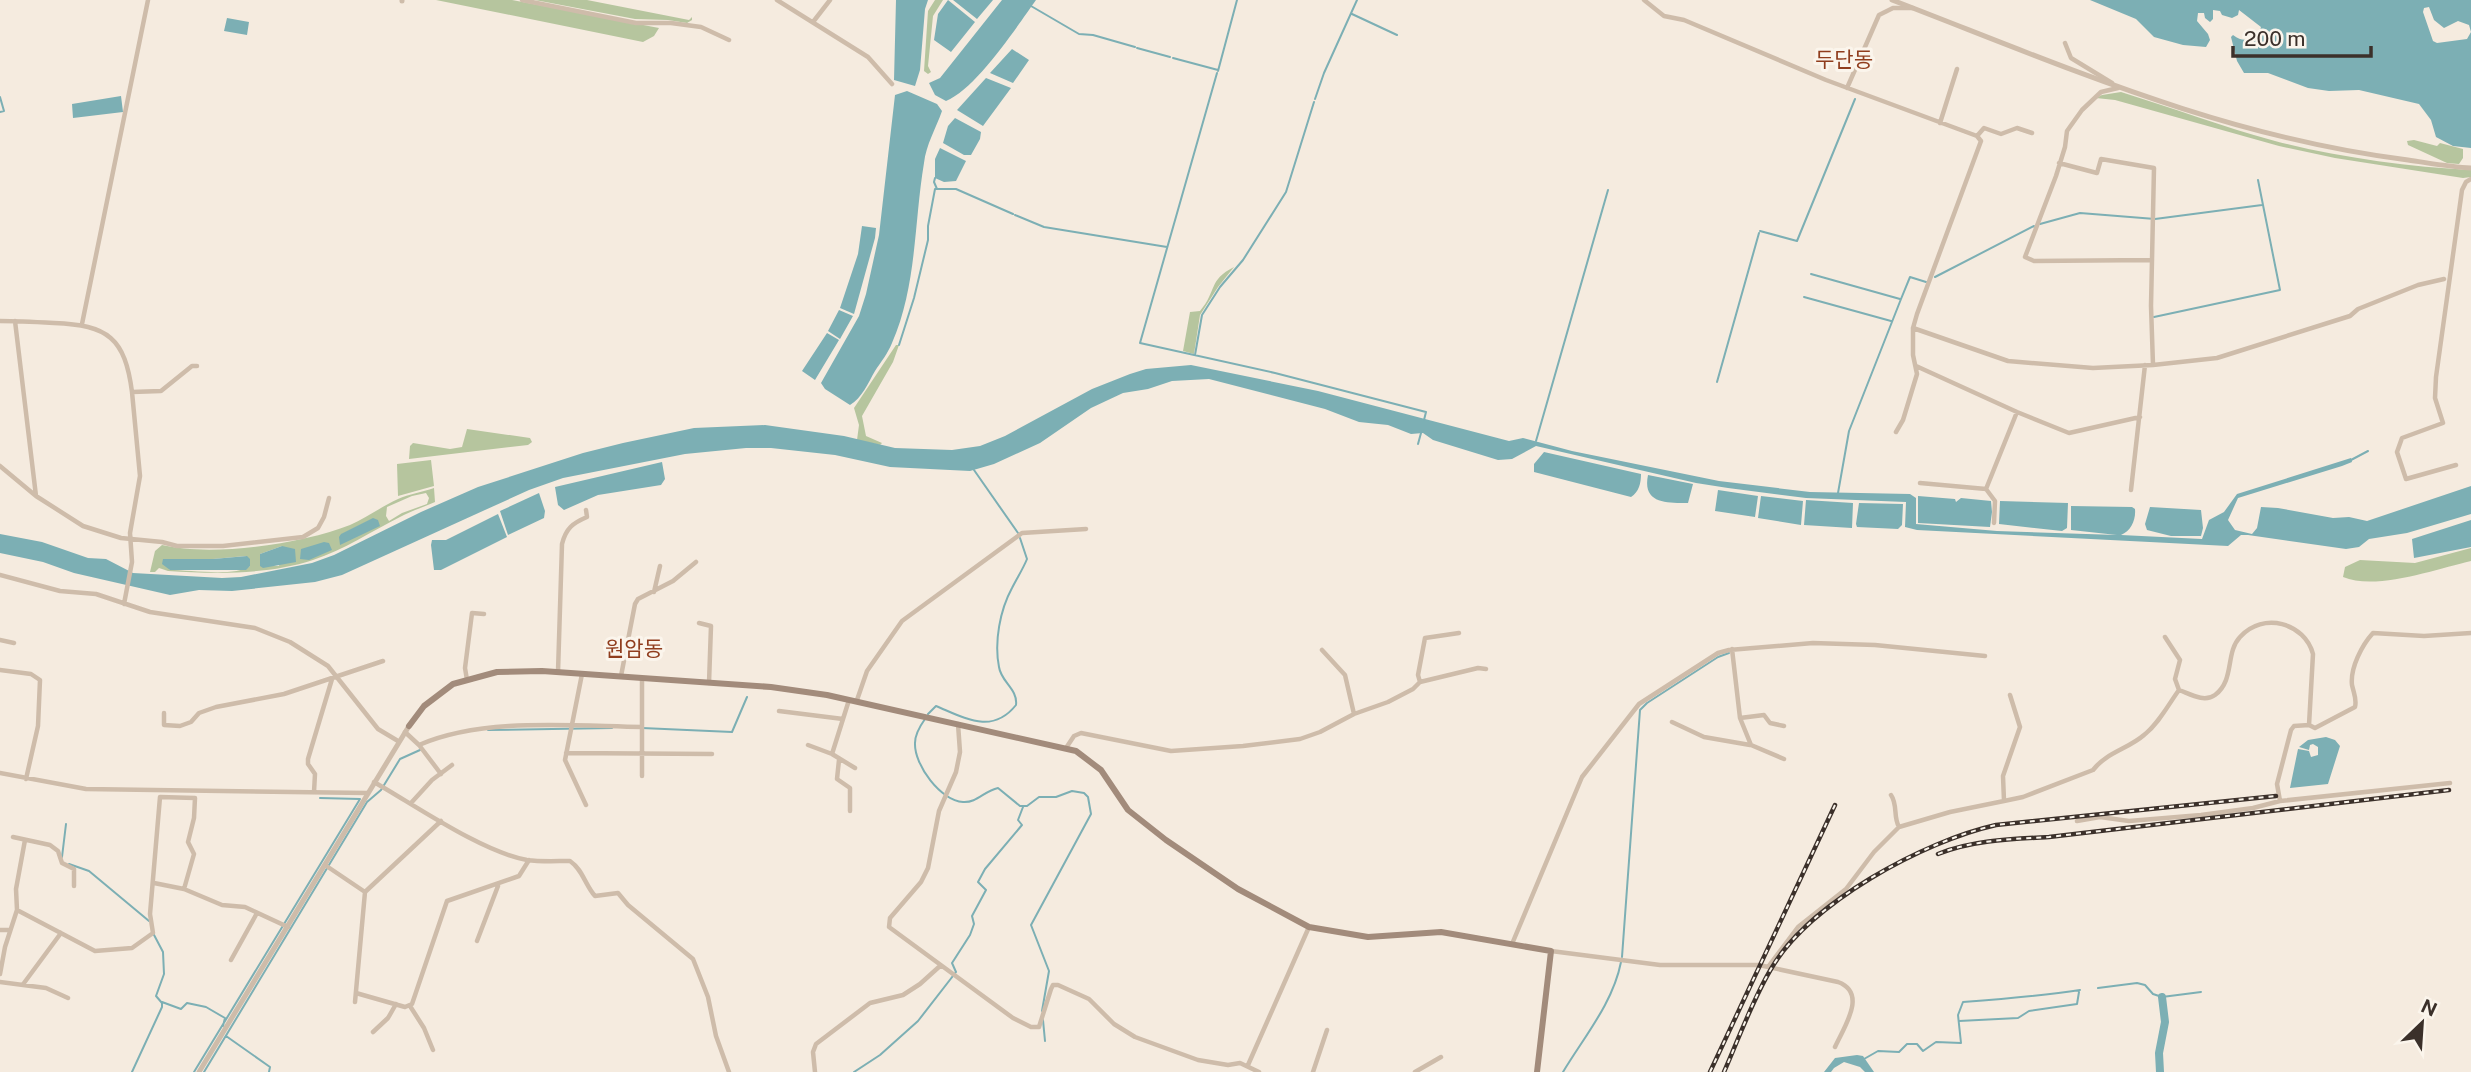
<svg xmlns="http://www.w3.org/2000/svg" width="2471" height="1072" font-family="'Public Sans','Noto Sans KR',sans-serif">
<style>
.green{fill:#b6c59e;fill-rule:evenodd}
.water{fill:#7cafb4;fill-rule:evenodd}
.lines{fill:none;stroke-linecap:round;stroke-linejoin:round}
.stream{stroke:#7cafb4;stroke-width:2}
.river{stroke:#7cafb4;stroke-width:8}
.minor{stroke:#cebcaa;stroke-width:4.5}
.tertiary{stroke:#cebcaa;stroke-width:5}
.secondary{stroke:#a28b7b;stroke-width:6}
.rail-casing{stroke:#3b302a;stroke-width:4.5}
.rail{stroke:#fbf5ec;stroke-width:2;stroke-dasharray:5;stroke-linecap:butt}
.labels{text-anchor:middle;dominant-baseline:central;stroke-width:6;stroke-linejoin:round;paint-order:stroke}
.quarter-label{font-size:21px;fill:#903d1d;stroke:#fbf5ec}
</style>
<rect width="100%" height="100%" fill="#f5ebdf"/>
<path class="green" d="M436 0H512L659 28 654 36 643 42Z
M535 0H587L689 20 692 17V20L687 23 668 20 635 19Z
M935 0H943L933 16 928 66 931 72 928 74 924 71 928 11Z
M2121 92C2173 108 2223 127 2275 141 2336 157 2408 167 2471 170V177L2463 178 2335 158 2279 146 2115 100 2096 98 2102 95Z
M2414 140 2437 146 2440 143 2463 149V158L2459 164 2447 163 2408 145 2407 141Z
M1234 267 1218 287 1200 315 1194 354 1183 351 1190 312 1200 311C1217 291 1208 280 1234 267Z
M896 345H899L893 362 862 416 866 436 882 443 880 445 857 440 859 425 854 408Z
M467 429 530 438 532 442 528 445 409 459 410 446 413 443 450 449 462 447Z
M431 460 434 486 398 496 397 464Z
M434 488 435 502C424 507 411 511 400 517 372 531 344 550 313 560 267 575 215 574 168 571L159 568 155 572H150L155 551 162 545C212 557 302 544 350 525 366 518 381 507 398 499 409 494 422 492 434 488ZM426 493 429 498 427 504 402 513 389 521 386 516 387 507 412 496ZM282 546 279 566H260V554ZM246 556 250 566C236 577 189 570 170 570L164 559H213Z
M2471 548V561C2436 569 2376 591 2343 577L2345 567 2360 560 2415 563Z"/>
<path class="water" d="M896 0H928L925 9 920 70 915 86 894 80Z
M948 0 975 22 951 52 934 40 938 14Z
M953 0H993L977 19Z
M1002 0H1036C1016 28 976 89 946 101L935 95 929 83 940 78Z
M2090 0H2471V148L2453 146 2436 137 2431 120 2419 104 2359 90 2329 91 2308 88 2268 73H2244L2237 61 2231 37 2233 35C2244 43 2248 40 2259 34L2261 27 2239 10 2238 15 2232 18 2222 15 2220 11 2213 10V19L2210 22 2205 18 2204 13H2198L2197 21 2208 34 2210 40 2206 47 2183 45 2154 37 2136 19ZM2429 7 2434 20 2444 28 2458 21 2469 25 2471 32 2467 39 2437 43 2433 41 2423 12 2424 8Z
M227 18 249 22 247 35 224 31Z
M1012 49 1029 60 1013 83 990 73Z
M986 78 1011 88 983 126 957 110Z
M907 91 937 104 942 111C936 128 926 145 924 163 914 222 917 286 892 343 888 353 881 362 875 371 868 383 862 398 850 405L825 389 821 383 859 316 866 294 879 235 895 95Z
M121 96 123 112 73 118 72 104Z
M955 118 981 132 980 139 971 155H964L943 143 948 126Z
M940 148 966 161 956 181 944 182 935 178V159Z
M862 226 876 228 875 238 854 314 840 308 858 254Z
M839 310 853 316 840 339 828 331Z
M827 333 839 340 815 380 802 371Z
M1191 365 1318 391 1509 441 1523 438 1572 451 1719 481 1810 492 1910 494 1916 498V524L1997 531 2117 535 2071 530V506L2132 507 2135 509C2136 520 2131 531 2121 535L2202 539 2209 520 2224 512 2237 494 2351 458 2352 462 2342 466 2238 498 2228 520 2235 530 2252 534 2257 528 2261 507 2278 508 2333 518 2349 517 2367 521 2471 486V514L2407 533 2369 539 2359 547 2346 549 2248 535H2241L2228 546 1917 530 1905 527 1906 502 1806 498 1728 488 1696 483 1536 446 1512 459 1498 460 1433 440 1423 433 1411 434 1388 425 1359 422 1325 409 1209 379 1172 381 1148 389 1123 393 1091 408 1040 443 994 464 970 471 890 467 835 455 771 448H746L685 454 563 478 529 490 342 575 315 582 232 591 199 590 170 595 74 573 43 562 0 553V534L42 542 88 558 106 559 133 573 222 578 241 577 312 563 334 555 421 512 478 487 583 453 623 443 694 428 765 425 844 436 895 448 952 450 980 446 1005 436 1092 389 1130 374 1146 369Z
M1544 452 1641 474C1641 483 1639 492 1631 497L1534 472V464Z
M662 462 665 479 661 485 598 495 564 510 558 505 555 487Z
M1648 475 1693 484 1688 503C1667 503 1642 504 1648 475Z
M1718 490 1758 496 1755 517 1715 511Z
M539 493 545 511 544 518 508 535 500 511Z
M1761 496 1803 501 1801 525 1758 518Z
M1918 496 1955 499 1956 502 1961 498 1991 501 1992 512 1990 527 1918 523Z
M1806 500 1853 503 1852 528 1804 525Z
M2000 501 2068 503 2067 528 2062 531 1999 524Z
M1859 503 1903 504 1902 525 1898 529 1857 527 1856 524Z
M2150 507 2201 510 2203 528 2201 536H2171L2147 530 2145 524Z
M498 514 507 537 441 570H434L431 545 432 540H446Z
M373 518 378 520 380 526 340 545 339 537 341 534Z
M2471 520V547L2414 558 2412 539Z
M324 542 329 543 332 550 309 560 300 559 301 549Z
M282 546 295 549 296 562 263 568 260 566V554Z
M247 556 250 559V566L246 570H170L162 564 163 559H213Z
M2326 737 2335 740 2340 746 2328 784 2290 788 2298 749 2309 751 2311 757 2318 755V747L2313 744 2310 745 2309 750 2299 747 2308 740Z
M1857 1055 1863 1056 1874 1072H1865L1860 1067 1844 1062 1834 1068 1831 1072H1824L1835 1058Z"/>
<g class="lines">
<path class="stream" d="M1031 6 1079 34 1093 35 1135 47
M1352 14 1397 35
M1137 48 1170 57
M1173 58 1218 70
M1218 71 1237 0
M1217 73 1140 343 1275 373 1426 412 1424 420
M0 97 4 111 0 112
M1315 99 1324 73 1357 0
M935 178 934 182 937 189
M1015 215 1044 227 1167 247
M2040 224 2080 213 2155 219 2262 205
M1760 231 1797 241 1855 99
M1811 274 1900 299
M1935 277 2034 226
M1804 297 1891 321
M2154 317 2280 290 2258 180
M899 345 914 298 928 240V226L935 189H956L1013 214
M1195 355 1202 315 1220 287 1243 260 1286 192 1314 102
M1717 382 1759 233
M1536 441 1608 190
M1418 444 1421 433
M2351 460 2368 451
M974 470 1018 533
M1838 493 1849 431 1901 299 1910 277 1926 282
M928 714 936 706C965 718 992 735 1016 705 1018 689 1001 682 999 667 994 642 1000 610 1012 588 1017 578 1023 569 1027 559L1020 538
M925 719C920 726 915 734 915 743 914 765 941 801 963 802 977 803 984 791 998 788L1020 806H1027L1039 797H1056L1072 791 1084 793 1088 797 1091 814 1031 925 1049 971 1042 1011
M642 728 732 732 747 697
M488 730 612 728
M62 857 66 824
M69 864 89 871 149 921
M1622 957 1640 710 1647 703 1718 657 1729 653
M2098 988 2137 983 2145 985 2153 994 2162 997 2201 992
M162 1002 181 1009 187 1003 206 1007 225 1018 223 1026
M1043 1020 1045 1041
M1959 1021 2018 1018 2029 1011 2077 1004 2079 992
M226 1036 270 1067 269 1072
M1864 1059 1878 1051 1899 1052 1907 1044H1917L1923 1051 1936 1042 1961 1043 1958 1015 1963 1002C2002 999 2041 996 2080 990
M132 1072 162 1007V1003L156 996 164 974 163 952 153 933
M194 1072 360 799 320 798
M204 1072 367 802 381 790 400 759 420 750
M854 1072 880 1055 918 1021 956 972 952 963 970 935 974 924 972 916 986 890 978 882 985 869 1022 825 1018 820 1023 807
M1563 1072C1584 1037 1613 1003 1621 962"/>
<path class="river" d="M2160 1072 2159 1053 2165 1022 2162 997"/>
<path class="minor" d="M522 0 636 23H671L701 27 729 40
M777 0 868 57 892 84
M1644 0 1664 16 1684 20 1826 80 1977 136 1981 141 1917 314 1913 328V355L1917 374 1903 420 1896 432
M813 22 830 0
M2065 43 2071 58 2112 83
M1847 88 1879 15 1893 8H1913
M2118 88 2101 92 2082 110 2067 131 2065 147 2056 176 2025 257 2034 261 2151 260
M1940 123 1957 69
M1977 136 1984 128 2001 134 2017 128 2032 133
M2059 163 2097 173 2101 159 2154 168 2151 306 2153 365
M0 321C18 321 36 322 54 323 108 325 125 338 132 392
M15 321 36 496
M82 324 148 0
M1913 328 2008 361 2093 368 2153 365 2217 358 2350 316 2358 309 2418 285 2444 279
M1916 366 2017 412 2069 433 2140 417
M2456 465 2406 479 2397 452 2402 438 2443 423 2435 398 2436 377 2462 190 2466 182 2471 179
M0 466 36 496 83 526 121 538 162 542 177 546H223L303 537 318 528 324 517 329 498
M1920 483 1986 489 1995 501 1994 523
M1986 489 2017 412
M2131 490 2145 365
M0 575 60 591 96 594 150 612 255 628 290 642 328 666 378 729 398 741
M654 592 660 566
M124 604 132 562 130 533 140 476 132 392 161 391 192 366H197
M699 623 711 626 709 683
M2165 637 2180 660 2175 679 2179 690
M0 640 14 643
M1732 649 1740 718 1751 745 1784 759
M1322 650 1345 675 1354 714
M0 670 31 674 40 680 38 726 26 779
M558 672 562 544C566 528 573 523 587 517L586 510
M582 674 565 760 586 805
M621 676 635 604 638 599 673 581 696 562
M467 680 465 668 472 613 484 614
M1420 682 1418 675 1425 638 1459 633
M2010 695 2020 727 2003 776 2004 801 2023 797 2093 770C2107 752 2128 749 2144 735 2159 723 2168 705 2179 690 2190 694 2204 703 2215 695 2235 680 2225 653 2240 637 2263 611 2305 623 2313 654L2309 725 2294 726 2291 730 2277 784 2280 801
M857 700 867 671 902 621 1022 533 1086 529
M779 711 843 719
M164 713V725L180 726 191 722 199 713 216 707 284 694 383 661
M1740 718 1764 715 1770 723 1784 726
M1672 722 1704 737 1750 745
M958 724 960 752 956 772 939 811 928 868 921 882 890 918 889 927 1013 1018 1031 1027H1039L1051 989 1053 985H1058L1089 999 1114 1024 1135 1037 1198 1060 1228 1065 1240 1063 1259 1072
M2309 725 2315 728 2355 707C2357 699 2354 694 2352 685 2350 668 2362 645 2373 633L2424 636 2471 633
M405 732 419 745 441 774
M419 745C483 717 573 726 642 727
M808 745 832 754 855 768
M1066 748 1074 736 1081 733 1171 751 1243 746 1300 739 1320 732 1354 714 1388 702 1413 689 1420 682 1478 668 1486 669
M566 753 712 754
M832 754 849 700
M839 760 837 779 850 788V811
M0 773 86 789 367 793
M642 776V679
M374 782C416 806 482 852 527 860 541 862 556 861 570 861 583 870 585 885 595 896L618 893 628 905 693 959 708 997 716 1036 729 1072
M314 792 315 774 308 764V759L332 679
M1891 795C1898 805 1893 817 1899 827
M411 803 432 780 452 765
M2077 821 2100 817 2129 821 2201 815 2253 808 2280 801 2450 783
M13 837 50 845 58 851 62 863 74 869V886
M325 865 365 892
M154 883 184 889 222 905 245 907 288 927
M17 910 16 889 25 840
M0 930H10
M477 941 498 886
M1512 944 1582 777 1639 704 1718 653 1729 650 1813 643 1875 645 1985 656
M1551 951 1660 965H1759L1838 982C1868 993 1844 1027 1835 1047
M231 960 257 913
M1768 967 1798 927 1846 889 1874 852 1899 827 1950 812 2004 801
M0 974 5 947 17 910 95 951 132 948 153 933 150 914 160 797 195 798 194 818 188 842 194 854 184 889
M0 982 46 988 68 998
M24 983 61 933
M356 993 405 1007 412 1004 447 901 519 876 529 860
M355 1002 365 892 441 821
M410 1006 424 1028 433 1050
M373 1032 388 1018 396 1004
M1248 1065 1309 927
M815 1072 813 1052 816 1044 870 1003 903 995 920 984 940 966
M1313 1072 1327 1030
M1415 1072 1441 1057"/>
<path class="tertiary" d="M1892 0C2064 66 2223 137 2408 160 2429 163 2450 167 2471 168
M402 1V0
M199 1072 409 726"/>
<path class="secondary" d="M409 726 424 706 453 684 497 672 542 671 771 687 827 695 1076 751 1101 770 1128 810 1166 840 1238 889 1309 927 1368 937 1441 932 1551 951 1537 1072"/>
<g class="rail-casing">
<path id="rail" d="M1938 854C1973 840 2012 839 2049 837L2449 790
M1710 1072 1835 805
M1724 1072C1739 1038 1752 1001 1771 969 1809 903 1924 841 1996 825L2276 796"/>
</g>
<use href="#rail" class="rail"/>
</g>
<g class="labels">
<g class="quarter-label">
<text x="1844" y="59">두단동</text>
<text x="634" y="648">원암동</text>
</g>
</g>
<g transform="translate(2422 1023) rotate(25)" stroke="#fbf5ec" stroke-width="5" paint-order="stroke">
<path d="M0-5L12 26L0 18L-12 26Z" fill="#3b302a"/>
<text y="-10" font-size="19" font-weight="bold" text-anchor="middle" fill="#3b302a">N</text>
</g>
<path d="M2233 46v10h138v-10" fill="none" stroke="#3b302a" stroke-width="3.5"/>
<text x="2244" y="46" font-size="21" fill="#3b302a" stroke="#fbf5ec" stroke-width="5" paint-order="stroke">200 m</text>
</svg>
